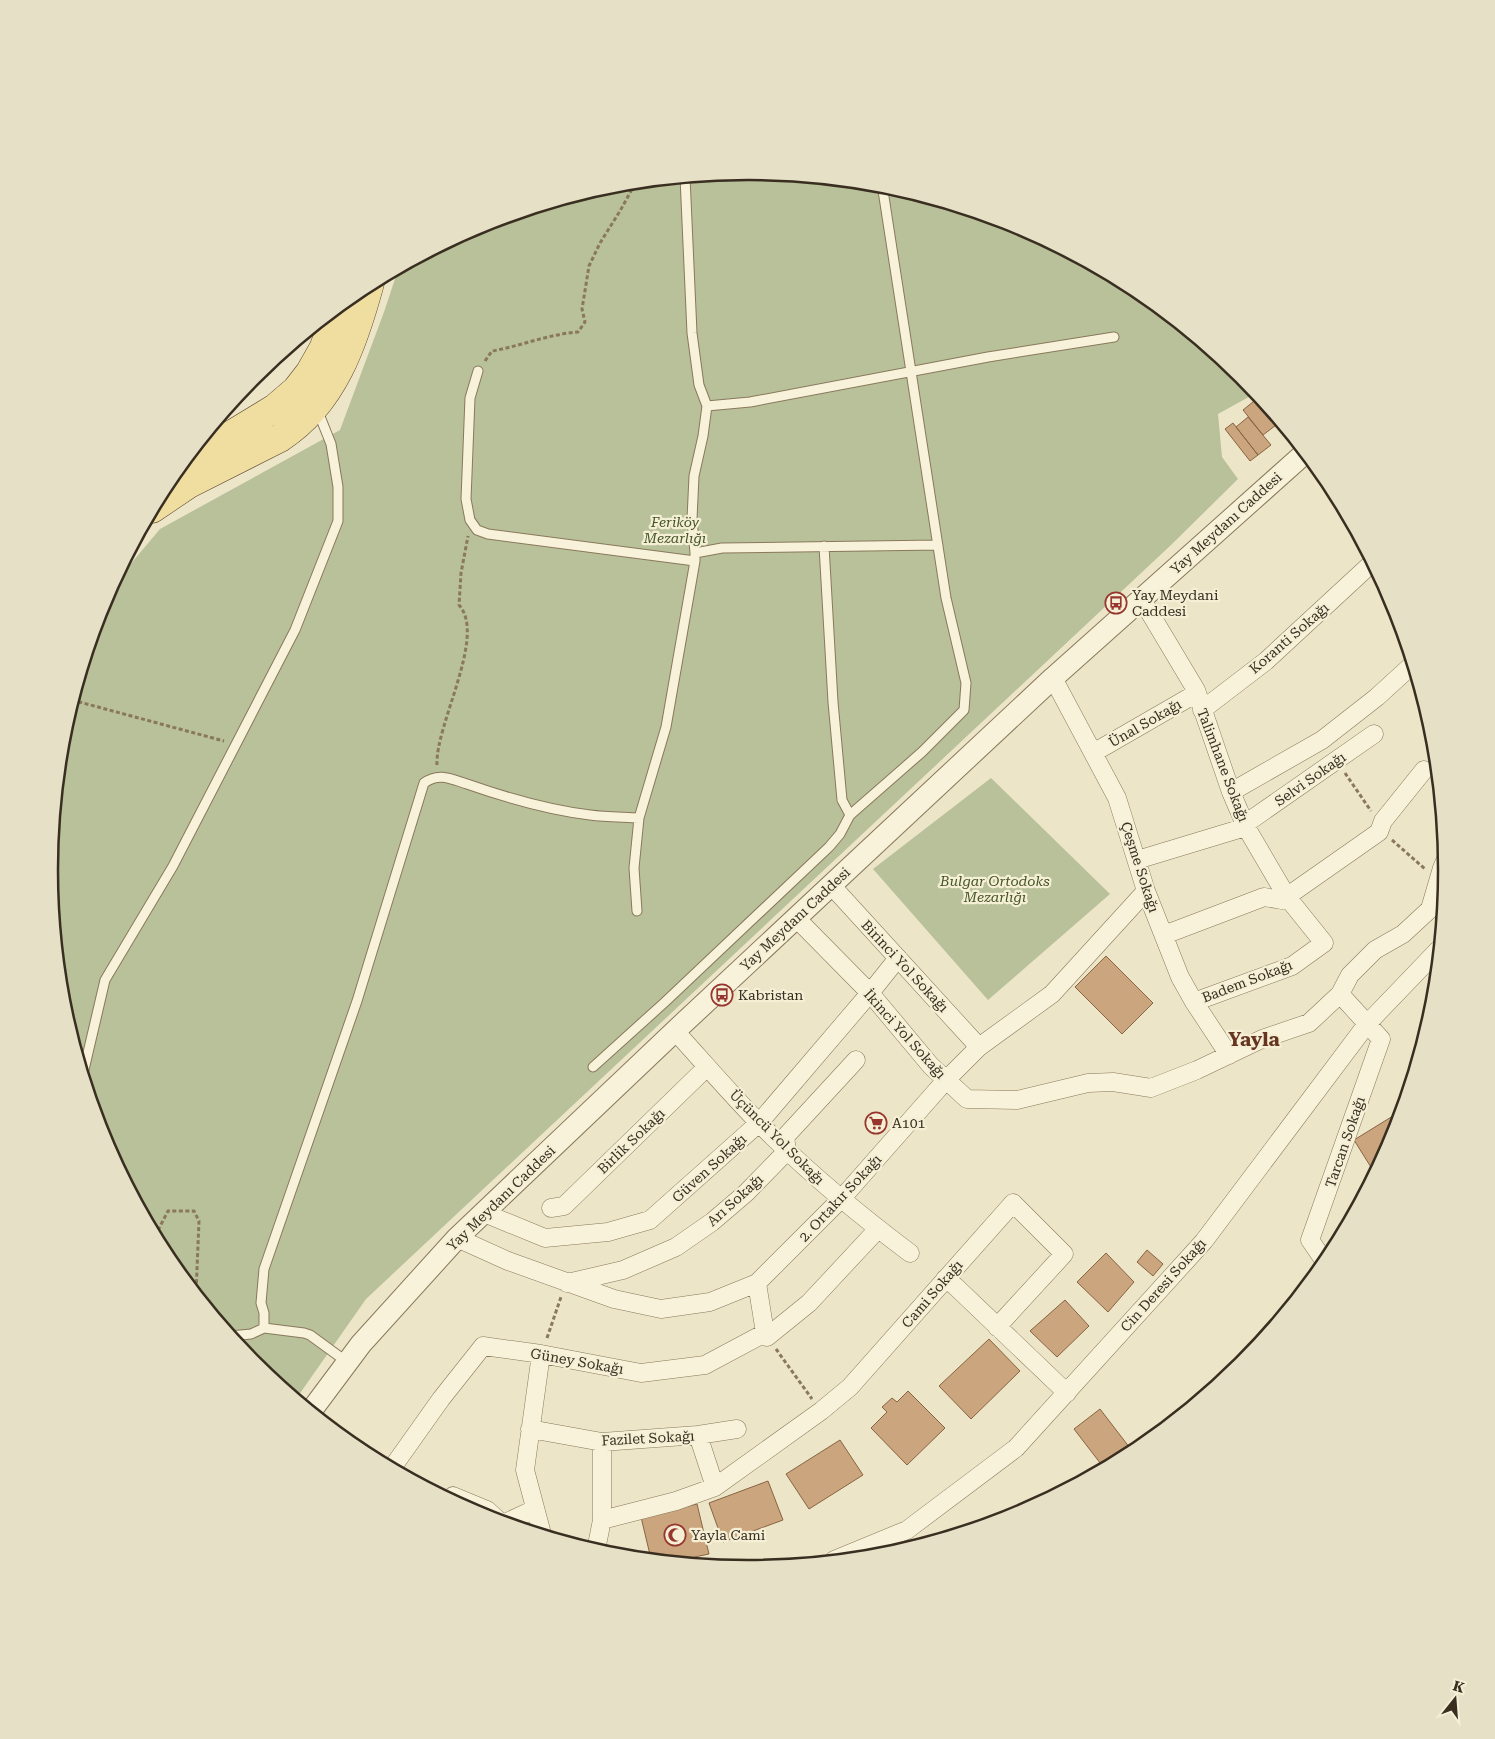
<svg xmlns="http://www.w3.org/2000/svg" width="1495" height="1739" font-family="'Roboto Serif',serif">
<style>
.cemetery{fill:#b8c199}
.building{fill:#cba57d;stroke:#876443}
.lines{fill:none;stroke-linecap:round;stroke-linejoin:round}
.service-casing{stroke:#89785c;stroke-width:11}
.minor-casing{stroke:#89785c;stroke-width:19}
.tertiary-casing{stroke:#89785c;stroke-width:23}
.primary-casing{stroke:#574630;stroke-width:29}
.path{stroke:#89785c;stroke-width:3;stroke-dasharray:4 2.5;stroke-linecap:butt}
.service{stroke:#f8f2da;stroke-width:9}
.minor{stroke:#f8f2da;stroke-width:18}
.tertiary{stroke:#f8f2da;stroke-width:21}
.primary{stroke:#efdea0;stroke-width:28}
.labels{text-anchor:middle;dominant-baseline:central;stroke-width:4.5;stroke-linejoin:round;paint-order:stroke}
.park-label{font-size:14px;font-style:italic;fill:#455527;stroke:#f5efd6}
.street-label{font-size:14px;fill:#392e20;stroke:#f5efd6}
.poi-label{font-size:14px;fill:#392e20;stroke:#f5efd6;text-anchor:start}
.district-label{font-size:19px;font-weight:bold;fill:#653520;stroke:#f5efd6}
.rim{fill:none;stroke:#392e20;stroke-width:2.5}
</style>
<rect width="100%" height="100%" fill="#ede5c7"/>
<path class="cemetery" d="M748 171 884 184 1015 224 1136 289 1242 376 1256 393 1218 414 1222 457 1238 479 1171 545 366 1299 296 1399 253 1363 166 1257 102 1137 62 1006 49 869 62 733 102 602 107 592 160 529 340 430 384 312 399 267 480 224 611 184Z
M991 778 1110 894 988 1000 873 869Z"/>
<path class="building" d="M1259 397 1280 422 1263 435 1243 410Z
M1248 417 1271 445 1258 455 1236 427Z
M1233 423 1258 455 1250 461 1225 429Z
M1106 956 1153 1003 1122 1034 1075 987Z
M1401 1111 1393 1137 1374 1172 1354 1140Z
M1147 1250 1163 1264 1153 1276 1137 1262Z
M1106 1253 1134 1282 1108 1312 1077 1282Z
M1065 1300 1089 1326 1057 1357 1030 1331Z
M989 1339 1020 1371 971 1419 939 1386Z
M908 1391 945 1428 907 1465 871 1428 887 1412 882 1407 892 1398 897 1402Z
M1100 1409 1130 1448 1104 1468 1074 1429Z
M840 1440 863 1475 809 1509 786 1474Z
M768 1481 783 1520 723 1542 709 1503Z
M697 1504 709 1554 676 1561 651 1559 641 1517Z"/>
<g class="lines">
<g class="service-casing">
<path id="service" d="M685 177 692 333 699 385 707 406
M478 371 470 398 466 499 470 520 477 530 488 534 695 561V553L722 548 938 545
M695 553 692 519 694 476 703 436 707 406 750 402 988 357 1114 337
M850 815 922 752 964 710 966 683 946 598 882 184
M637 911 634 868 639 818 666 727 695 561
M593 1067 665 1002 829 847 840 834 850 815 842 800 833 702 824 546
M83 1074 105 980 173 866 295 630 338 521V487L331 444 317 409
M264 1328 304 1333 310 1335 347 1362
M230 1336 251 1334 264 1328V1313L261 1303 264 1269 357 1001 424 783C439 772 451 779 467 784 507 798 548 810 590 815 606 817 623 817 639 818"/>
</g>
<g class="minor-casing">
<path id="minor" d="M1141 598 1196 690 1231 792 1246 827 1287 897 1324 943 1292 966 1194 1002
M1053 678 1117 798 1146 891 1180 977 1194 1002 1229 1055
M1202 710 1266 661 1372 563
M1093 753 1197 693
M1231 792 1322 740 1377 697 1412 665
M1245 824 1374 734
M1137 860 1246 827
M831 885 979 1047
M796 918 870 993 931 1066 967 1099 1017 1100 1088 1083 1113 1082 1151 1088 1197 1070 1262 1039 1309 1023 1340 994 1350 975 1375 950 1403 934 1430 909 1442 868 1445 861
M1164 935 1264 897 1282 900 1379 832 1383 821 1424 770
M675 1031C707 1066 739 1104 773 1137 816 1179 862 1217 910 1253
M551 1208 564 1206 707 1067
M484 1213 545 1238 608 1232 650 1220 759 1123 870 993 898 958
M457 1238 508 1261 614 1299 661 1309 710 1302 757 1283 842 1198 946 1080 979 1047 1052 994 1146 891
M1325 1262 1310 1240 1381 1039 1340 994
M945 1279 955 1286 1067 1393
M567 1283 623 1270 676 1247 712 1222 746 1193 787 1151 785 1137 856 1060
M767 1337 809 1303 878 1229
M541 1354 525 1470 542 1534
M530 1429 602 1442 698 1435 737 1429
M698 1435 715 1487
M392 1468 441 1399 483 1346 541 1354 641 1373 705 1365 765 1333 757 1283
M450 1499 453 1496 487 1510 499 1521
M602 1520 676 1501 715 1487 821 1411 850 1387 1013 1203 1064 1254 997 1327
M505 1523 535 1509
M596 1550 602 1520V1442
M834 1560 907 1530 1016 1448 1204 1241 1367 1024 1438 950"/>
</g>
<g class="tertiary-casing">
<path id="tertiary" d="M311 1411 361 1344 457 1238 675 1031 1053 678 1305 453"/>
</g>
<g class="primary-casing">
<path id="primary" d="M178 467 275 408 296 390 310 372 323 349 341 303
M152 509 189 484 280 438C334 403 354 342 370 283"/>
</g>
<path class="path" d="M485 361 492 351C521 346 549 334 578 332L585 322 582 309 589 266 600 243 620 211 636 182
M72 700 224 741
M437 765C435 725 487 636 459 605L461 573 468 536
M1345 773 1371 811
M1392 840 1425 869
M155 1236 168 1211H194L199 1221 196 1293
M547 1338 561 1297
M776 1349 812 1399"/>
<use href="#service" class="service"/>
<use href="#minor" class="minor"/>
<use href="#tertiary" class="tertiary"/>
<use href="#primary" class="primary"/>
</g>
<defs>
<g id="bus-ring" transform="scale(1.125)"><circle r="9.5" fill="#f5efd6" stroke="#96362e" stroke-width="1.5"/><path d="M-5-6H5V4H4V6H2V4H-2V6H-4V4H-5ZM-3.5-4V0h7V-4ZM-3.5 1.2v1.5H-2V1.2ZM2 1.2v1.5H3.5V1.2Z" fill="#96362e"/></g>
<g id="supermarket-ring" transform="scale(1.125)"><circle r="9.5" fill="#f5efd6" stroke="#96362e" stroke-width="1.5"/><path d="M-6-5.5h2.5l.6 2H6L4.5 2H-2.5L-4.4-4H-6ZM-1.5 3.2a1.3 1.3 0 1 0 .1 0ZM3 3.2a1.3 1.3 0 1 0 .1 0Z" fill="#96362e"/></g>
<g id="mosque-ring" transform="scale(1.125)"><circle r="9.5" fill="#f5efd6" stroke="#96362e" stroke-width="1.5"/><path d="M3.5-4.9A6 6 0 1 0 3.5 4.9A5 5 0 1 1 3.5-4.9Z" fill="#96362e"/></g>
</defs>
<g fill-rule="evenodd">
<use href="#bus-ring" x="1116" y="603"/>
<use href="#bus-ring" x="722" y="995"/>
<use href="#supermarket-ring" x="876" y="1123"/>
<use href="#mosque-ring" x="675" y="1535"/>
</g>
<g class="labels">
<g class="park-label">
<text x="675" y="522">Feriköy<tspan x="675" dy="16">Mezarlığı</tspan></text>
<text x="995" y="881">Bulgar Ortodoks<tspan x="995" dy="16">Mezarlığı</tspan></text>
</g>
<g class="street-label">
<text transform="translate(1226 523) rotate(-42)">Yay Meydanı Caddesi</text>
<text transform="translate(1289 638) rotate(-41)">Koranti Sokağı</text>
<text transform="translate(1145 723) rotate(-30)">Ünal Sokağı</text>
<text transform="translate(1223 765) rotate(69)">Talimhane Sokağı</text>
<text transform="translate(1310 779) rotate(-35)">Selvi Sokağı</text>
<text transform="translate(1140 867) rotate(72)">Çeşme Sokağı</text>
<text transform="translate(795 919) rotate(-43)">Yay Meydanı Caddesi</text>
<text transform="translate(905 966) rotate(47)">Birinci Yol Sokağı</text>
<text transform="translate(1247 981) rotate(-21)">Badem Sokağı</text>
<text transform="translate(905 1034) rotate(48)">İkinci Yol Sokağı</text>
<text transform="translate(777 1137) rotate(45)">Üçüncü Yol Sokağı</text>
<text transform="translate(631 1141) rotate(-44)">Birlik Sokağı</text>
<text transform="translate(1345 1142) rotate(-71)">Tarcan Sokağı</text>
<text transform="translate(709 1168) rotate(-42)">Güven Sokağı</text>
<text transform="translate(501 1198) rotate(-44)">Yay Meydanı Caddesi</text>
<text transform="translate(840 1198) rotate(-47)">2. Ortakır Sokağı</text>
<text transform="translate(735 1200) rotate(-42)">Arı Sokağı</text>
<text transform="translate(1163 1285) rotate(-48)">Cin Deresi Sokağı</text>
<text transform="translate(932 1294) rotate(-49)">Cami Sokağı</text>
<text transform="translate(577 1361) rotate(10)">Güney Sokağı</text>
<text transform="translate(648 1438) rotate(-3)">Fazilet Sokağı</text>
</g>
<g class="poi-label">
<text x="1132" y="595">Yay Meydani<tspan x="1132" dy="16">Caddesi</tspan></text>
<text x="738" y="995">Kabristan</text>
<text x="892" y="1123">A101</text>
<text x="691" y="1535">Yayla Cami</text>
</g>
<g class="district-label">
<text x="1254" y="1039">Yayla</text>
</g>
</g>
<path d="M0 0H1495V1739H0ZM58 870a690 690 0 1 1 1380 0a690 690 0 1 1-1380 0Z" fill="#e6e0c7" fill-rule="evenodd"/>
<path class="rim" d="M58 870a690 690 0 1 1 1380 0a690 690 0 1 1-1380 0Z"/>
<g transform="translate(1455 1699) rotate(17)" stroke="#f5efd6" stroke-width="4" paint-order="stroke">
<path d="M0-4L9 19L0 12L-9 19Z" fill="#392e20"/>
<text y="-8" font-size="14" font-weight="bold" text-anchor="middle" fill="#392e20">K</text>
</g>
</svg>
